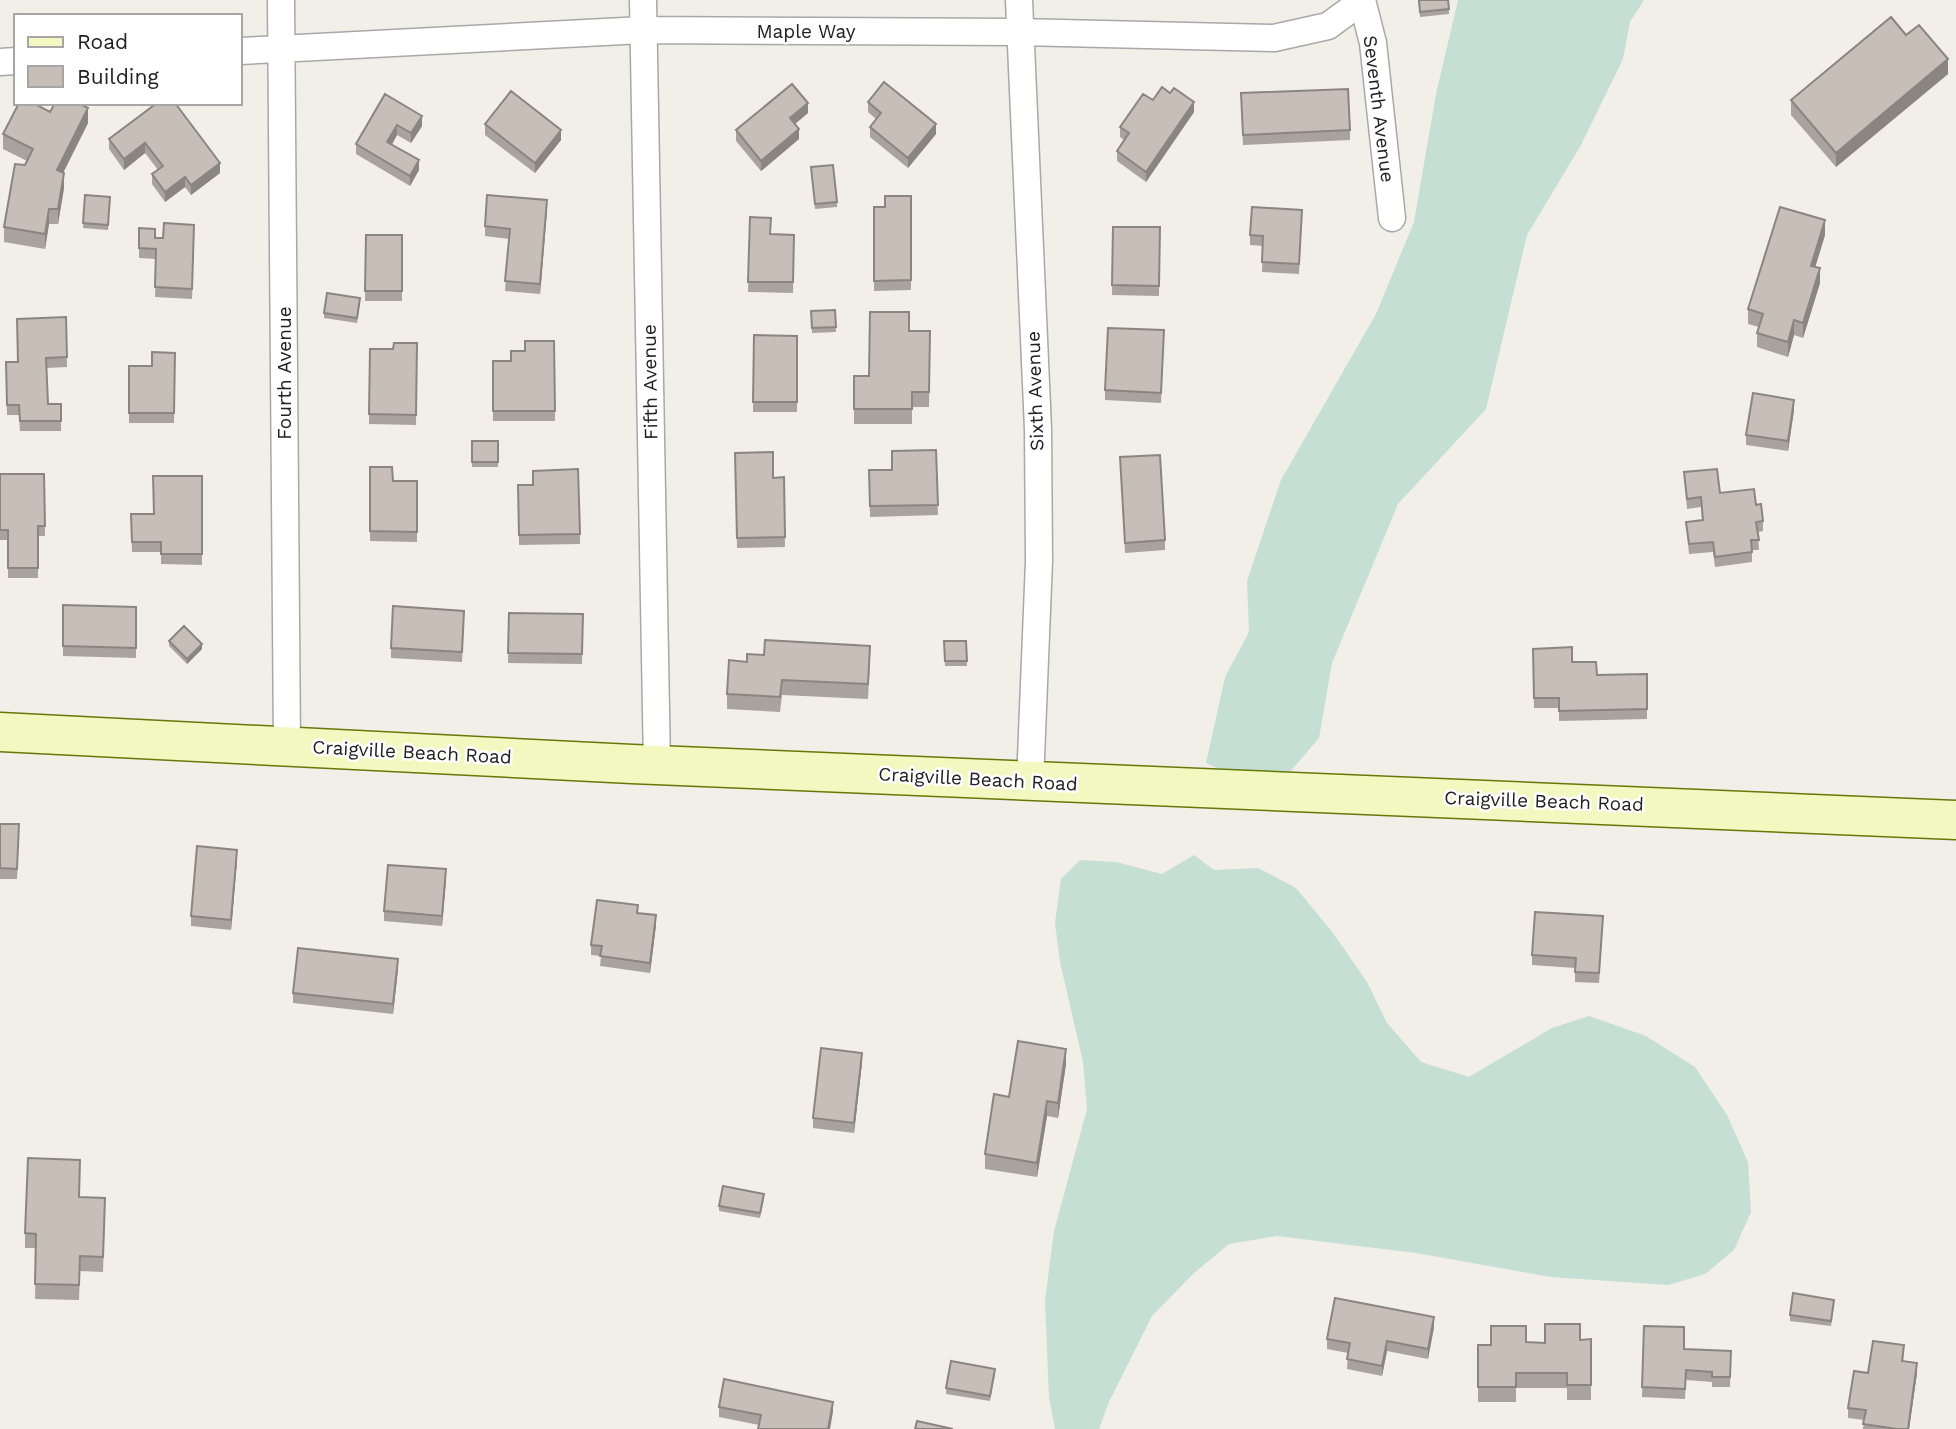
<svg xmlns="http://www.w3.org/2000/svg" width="1956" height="1429" font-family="'Work Sans',sans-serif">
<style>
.wetland{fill:#c5dfd4}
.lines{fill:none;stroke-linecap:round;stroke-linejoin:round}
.street-casing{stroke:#a8a8a8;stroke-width:29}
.secondary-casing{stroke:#667808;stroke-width:41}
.street{stroke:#fff;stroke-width:26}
.secondary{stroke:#f2f8bf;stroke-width:38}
.wall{fill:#aaa39d}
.shaded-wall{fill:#8b8580}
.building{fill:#c6beb7;stroke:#8b8580;stroke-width:2}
.labels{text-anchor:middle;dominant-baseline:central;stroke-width:5;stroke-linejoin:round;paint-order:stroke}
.street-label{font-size:19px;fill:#212121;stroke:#fff}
</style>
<rect width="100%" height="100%" fill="#f1efe8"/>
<path class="wetland" d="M1458 0H1644L1630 22 1623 59 1581 145 1527 235 1486 409 1398 504 1332 663 1319 738 1278 786 1241 779 1206 763 1225 677 1249 632 1247 581 1281 480 1376 314 1414 222 1436 94Z
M1194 855 1214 870 1258 868 1296 888 1333 933 1367 982 1387 1023 1421 1062 1469 1077 1552 1028 1589 1016 1646 1036 1695 1067 1727 1115 1748 1162 1751 1212 1734 1250 1705 1274 1668 1285 1551 1277 1416 1253 1277 1236 1229 1244 1194 1273 1152 1316 1109 1402 1099 1429H1055L1049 1398 1045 1301 1054 1231 1087 1109 1083 1062 1060 962 1055 923 1061 879 1080 860 1116 862 1162 874Z"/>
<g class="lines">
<g class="street-casing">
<path id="street" d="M281 0 287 745
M643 0 657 765
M1019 0 1038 429 1039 561 1030 782
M1362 0 1373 43 1392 218
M240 51 643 30 1019 32 1274 38 1328 26 1362 1
M0 62 16 61"/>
</g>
<g class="secondary-casing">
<path id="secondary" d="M0 732 632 764 1956 820"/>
</g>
<use href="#street" class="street"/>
<use href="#secondary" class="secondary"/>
</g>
<path class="wall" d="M1418 0H1448L1449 14 1420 17Z
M1906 35 1948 74 1836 167 1791 115V100Z
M1170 93 1194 112 1146 182 1117 161V151L1124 140 1120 137V127L1153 100Z
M385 94 422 126 411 143 397 135 392 145 419 170 410 186 356 154V144Z
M868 102 936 134 908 168 870 137V127L876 119 868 112Z
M157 103 220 173 191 195 185 187 165 202 152 184V174L158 170 145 153 124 170 109 149V139Z
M1241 103 1350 130V140L1243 145Z
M50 112 88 123 63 173 64 188 58 224H49L45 249 4 242V227L27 161 3 149V134Z
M808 113 795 124 799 139 761 171 736 141V130Z
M485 124 561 140 535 173 485 135Z
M811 172 837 202V207L815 209Z
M85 195 110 197 108 230 83 228Z
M911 196V290L874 291V207H885Z
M547 210 540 294 505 291 509 239 485 236V226Z
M1302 210 1299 274 1262 272 1263 246 1250 245V235Z
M750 217 771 234 794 235 793 293 748 292Z
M1113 227H1160L1159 296 1112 295Z
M139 228 155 238 194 235 192 299 155 297 156 259 139 258Z
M366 235H402V301H365Z
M1825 235 1815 267 1820 283 1803 338 1794 335 1788 357 1757 347V333L1759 327 1748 324V309Z
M360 303 357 323 324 318V313Z
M835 310 836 332 812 333 811 311Z
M66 317 67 367 47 368 48 404H61V431H20L19 415H7L6 362H18Z
M909 331H930L929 407H912V424H854V376H869Z
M754 335 797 336V412H753Z
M1164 340 1161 403 1105 400V390Z
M554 341 555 421H493V361H511L525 351Z
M417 343 416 425 369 424 370 349H393Z
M175 353 174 423H129V366H152Z
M1794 410 1788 451 1746 445V435Z
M472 441H498V467H472Z
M936 450 938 515 870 517 869 470H892Z
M735 453 773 478 784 477 785 547 737 548Z
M1120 457 1165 540V550L1125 553Z
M370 467 393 481H417V542L370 541Z
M1684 472 1720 493 1756 505 1763 521V531L1758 532 1759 550H1752V562L1715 567 1713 552 1689 554 1686 522 1702 520 1701 507 1687 509Z
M0 474H44L45 536H38V578H8V540H0Z
M202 476V565L161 564V552H132L131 514H154Z
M518 485 580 534V544L519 545Z
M63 605 136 607V658L63 656Z
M509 613 583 614 582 664 508 663Z
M464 621 462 662 391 658V648Z
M169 641 202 649 187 664 169 646Z
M944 641H966L967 666H945Z
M1533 649 1572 662 1597 675 1647 674V719L1559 721V708H1534Z
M870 661 868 699 782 695 780 712 727 709V694L747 662Z
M0 824 19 834 17 879H0Z
M237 860 231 930 191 926V916Z
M446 879 442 926 384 921V911Z
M638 913 656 925 650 973 600 966 601 956 591 955V945Z
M1603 926 1599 983 1575 982V968L1532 965V955Z
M398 969 393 1014 293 1003V993Z
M862 1063 854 1133 813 1128V1118Z
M1066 1064 1058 1118 1047 1116 1037 1177 985 1169V1154L1009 1097Z
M79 1197 105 1213 103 1272 80 1271 79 1300 35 1299 36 1248H25V1233Z
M764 1199 760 1218 719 1211V1206Z
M1834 1305 1831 1326 1790 1321V1315Z
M1644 1326 1684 1349 1731 1351 1730 1387H1712V1382L1686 1380 1685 1399 1642 1397Z
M1434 1327 1428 1359 1387 1351 1382 1376 1347 1369 1348 1353 1327 1349V1339Z
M1591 1339V1400H1567V1388H1516V1402H1478V1345L1526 1342 1545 1343Z
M1904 1355 1903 1361 1917 1373 1909 1429H1863L1864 1420 1848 1418V1408L1868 1373Z
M995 1374 990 1401 946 1394V1388Z
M719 1407 833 1412 759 1425 719 1417Z"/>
<path class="shaded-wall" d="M1948 59V74L1836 167V153Z
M1194 102V112L1146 182V172Z
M808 103V113L790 128V118Z
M88 108V123L57 185V170Z
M422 116V126L411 143V133Z
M936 124V134L908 168V158Z
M397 125V135L387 152V142Z
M799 129V139L761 171V161Z
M561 130V140L535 173V163Z
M145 143V153L124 170V159Z
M419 160V170L410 186V176Z
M220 163V173L191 195V185Z
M64 173V188L58 224V209Z
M185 177V187L165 202V192Z
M547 200V210L540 294V284Z
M49 209V224L45 249V234Z
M1825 220V235L1811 281V266Z
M1820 268V283L1803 338V323Z
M1794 320V335L1788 357V342Z
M1794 400V410L1788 451V441Z
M202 644V649L187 664V659Z
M237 850V860L231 930V920Z
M446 869V879L442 926V916Z
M656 915V925L650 973V963Z
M398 959V969L393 1014V1004Z
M1066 1049V1064L1058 1118V1103Z
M862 1053V1063L854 1133V1123Z
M1047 1101V1116L1037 1177V1163Z
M1434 1317V1327L1428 1359V1349Z
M1387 1341V1351L1382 1376V1366Z
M1917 1363V1373L1909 1429H1908Z
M833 1402V1412L830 1429H828Z"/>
<path class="building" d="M1419 0H1448L1449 9 1420 12Z
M1891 17 1906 35 1919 25 1948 59 1836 153 1791 100Z
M884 82 936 124 908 158 870 127 881 113 868 102Z
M792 84 808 103 790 118 799 129 761 161 736 130Z
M1162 87 1170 93 1174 88 1194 102 1146 172 1117 151 1129 133 1120 127 1143 94 1153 100Z
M1348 89 1350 130 1243 135 1241 93Z
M511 91 561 130 535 163 485 124Z
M385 94 422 116 411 133 397 125 387 142 419 160 410 176 356 144Z
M19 103H33L50 112 55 103H78L88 108 57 170 64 173 58 209H49L45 234 4 227 15 164 25 165 33 149 3 134Z
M157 103H175L220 163 191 185 185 177 165 192 152 174 163 166 145 143 124 159 109 139Z
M833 165 837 202 815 204 811 167Z
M85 195 110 197 108 225 83 223Z
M487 195 547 200 540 284 505 281 510 229 485 226Z
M885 196H911V280L874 281V207H885Z
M1252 207 1302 210 1299 264 1262 262 1263 236 1250 235Z
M1780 207 1825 220 1811 266 1820 268 1803 323 1794 320 1788 342 1757 333 1763 314 1748 309Z
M750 217 771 218 770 234 794 235 793 282H748Z
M164 223 194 225 192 289 155 287 156 249 139 248V228L155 229V238H163Z
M1113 227H1160L1159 286 1112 285Z
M366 235H402V291H365Z
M327 293 360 298 357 318 324 313Z
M835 310 836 327 812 328 811 311Z
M870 312H909V331H930L929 392H912V409H854V376H869Z
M66 317 67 357 46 358 48 404H61V421H20L19 405H7L6 362H18L17 319Z
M1108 328 1164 330 1161 393 1105 390Z
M754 335 797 336V402H753Z
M525 341H554L555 411H493V361H511V351H525Z
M394 343H417L416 415 369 414 370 349H393Z
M152 352 175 353 174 413H129V366H152Z
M1753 393 1794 400 1788 441 1746 435Z
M472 441H498V462H472Z
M936 450 938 505 870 506 869 470H892V451Z
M773 452V478L784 477 785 537 737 538 735 453Z
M1160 455 1165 540 1125 543 1120 457Z
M370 467H392L393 481H417V532L370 531Z
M578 469 580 534 519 535 518 485H533V471Z
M1717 469 1720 493 1754 489 1756 505 1761 504 1763 521 1756 522 1759 540H1751L1752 552 1715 557 1713 542 1689 544 1686 522 1703 520 1701 497 1687 499 1684 472Z
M0 474H44L45 526H38V568H8V530H0Z
M153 476H202V554H161V542H132L131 514H154Z
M63 605 136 607V648L63 646Z
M393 606 464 611 462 652 391 648Z
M509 613 583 614 582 654 508 653Z
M184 626 202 644 187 659 169 641Z
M765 640 870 646 868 684 782 680 780 697 727 694 729 660 747 662V654L764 655Z
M944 641H966L967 661H945Z
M1572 647V662H1596L1597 675 1647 674V709L1559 711V698H1534L1533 649Z
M0 824H19L17 869 0 868Z
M197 846 237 850 231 920 191 916Z
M388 865 446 869 442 916 384 911Z
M597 900 638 905 637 913 656 915 650 963 600 956 602 946 591 945Z
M1535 912 1603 916 1599 973 1575 972 1576 958 1532 955Z
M298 948 398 959 393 1004 293 993Z
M1018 1041 1066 1049 1058 1103 1047 1101 1037 1163 985 1154 994 1094 1009 1097Z
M821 1048 862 1053 854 1123 813 1118Z
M28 1158 80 1160 79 1197 105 1198 103 1257 80 1256 79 1285 35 1284 36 1234 25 1233Z
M723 1186 764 1194 760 1213 719 1206Z
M1793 1293 1834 1300 1831 1321 1790 1315Z
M1335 1298 1434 1317 1428 1349 1387 1341 1382 1366 1347 1359 1350 1343 1327 1339Z
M1545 1324H1580V1340L1591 1339V1385H1567V1373H1516V1387H1478V1345H1491V1326H1526V1342L1545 1343Z
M1644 1326 1684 1327V1349L1731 1351 1730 1377H1712V1372L1686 1370 1685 1389 1642 1387Z
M1873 1341 1904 1345 1902 1361 1917 1363 1908 1429H1897L1863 1424 1866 1410 1848 1408 1854 1371 1868 1373Z
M951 1361 995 1369 990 1396 946 1388Z
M724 1379 833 1402 828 1429H758L761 1415 719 1407Z
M917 1421 953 1429H915Z"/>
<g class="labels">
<g class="street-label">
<text x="806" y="31">Maple Way</text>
<text transform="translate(1379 109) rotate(83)">Seventh Avenue</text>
<text transform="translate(284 373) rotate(-90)">Fourth Avenue</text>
<text transform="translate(650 382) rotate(-91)">Fifth Avenue</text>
<text transform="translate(1035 391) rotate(-92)">Sixth Avenue</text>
<text transform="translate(412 752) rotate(3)">Craigville Beach Road</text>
<text transform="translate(978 779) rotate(3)">Craigville Beach Road</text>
<text transform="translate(1544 801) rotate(2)">Craigville Beach Road</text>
</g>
</g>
<rect x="14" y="14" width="228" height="91" fill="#ffffff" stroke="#a6a6a6" stroke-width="2"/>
<rect x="28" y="37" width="35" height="10" fill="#f2f8bf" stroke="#a6a6a6" stroke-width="2"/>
<text x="77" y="49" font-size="21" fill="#212121">Road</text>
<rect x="28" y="66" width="35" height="21" fill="#c6beb7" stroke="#a6a6a6" stroke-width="2"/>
<text x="77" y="84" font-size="21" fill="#212121">Building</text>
</svg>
